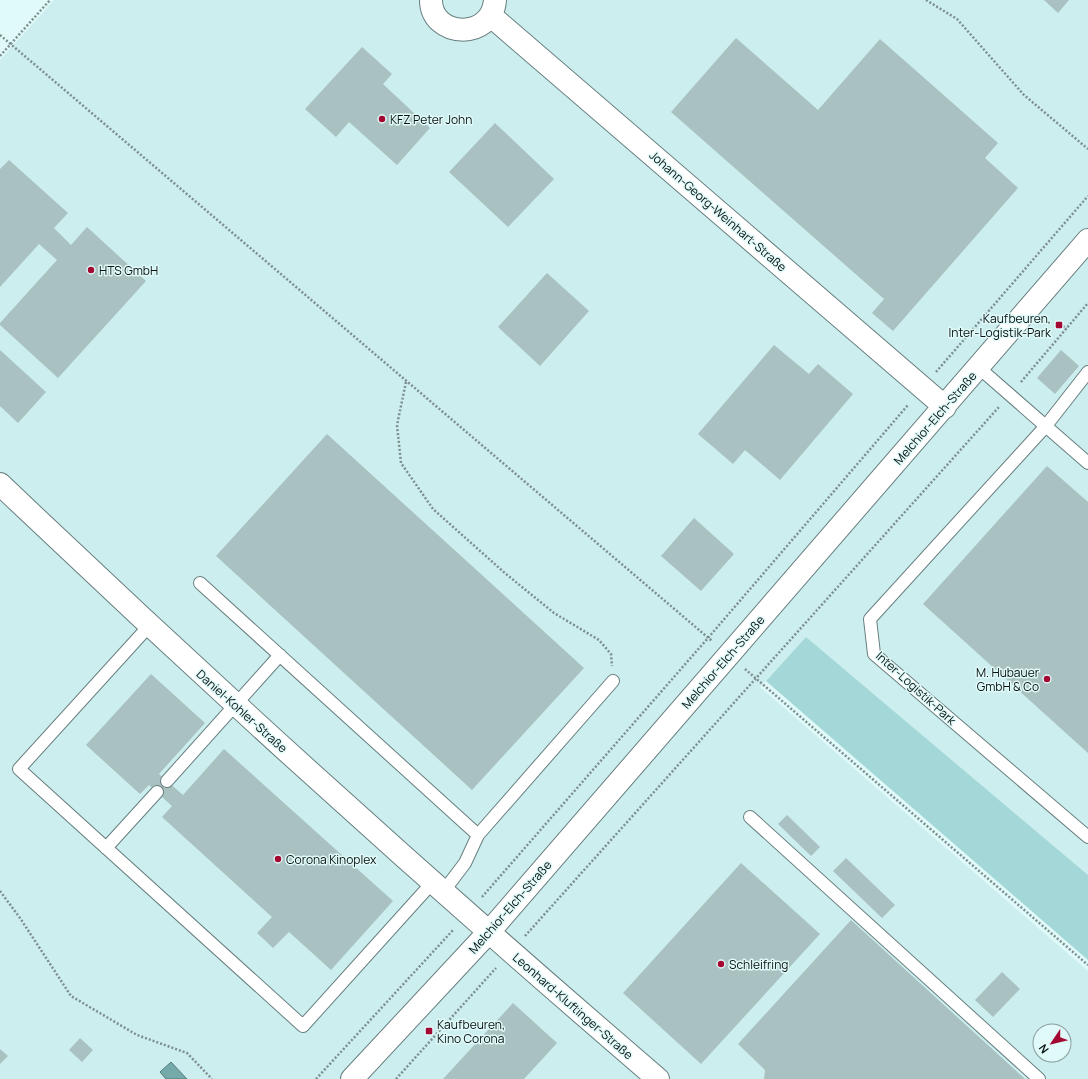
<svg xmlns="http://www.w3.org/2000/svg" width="1088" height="1079" font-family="Manrope,sans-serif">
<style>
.built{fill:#cee;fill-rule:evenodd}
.green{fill:#a4d7d8}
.water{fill:#75aaab;stroke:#547c7d}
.building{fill:#a9c1c1}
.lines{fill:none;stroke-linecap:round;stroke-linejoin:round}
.lane-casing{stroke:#687e7f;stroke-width:14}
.street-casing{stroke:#687e7f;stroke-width:24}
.path{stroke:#7c8e8e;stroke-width:2.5;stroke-dasharray:2 2;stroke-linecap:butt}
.lane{stroke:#fff;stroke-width:12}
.street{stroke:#fff;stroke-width:22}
.poi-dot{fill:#a40731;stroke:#e0f9f9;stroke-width:1.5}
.labels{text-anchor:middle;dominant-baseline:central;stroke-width:3;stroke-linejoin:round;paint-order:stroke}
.poi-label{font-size:12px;fill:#081111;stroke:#e0f9f9;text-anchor:start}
.street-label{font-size:12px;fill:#081111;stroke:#e0f9f9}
</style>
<rect width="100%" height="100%" fill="#e0f9f9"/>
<path class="built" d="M54 0H1088V875L806 637 760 687 1088 971V1079H0V60ZM1040 1031H1064V1055H1040Z"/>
<path class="green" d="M806 637 1088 875V960L766 681Z"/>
<path class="water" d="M171 1062 187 1079H166L160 1072Z"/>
<path class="building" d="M1044 0H1069L1058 13Z
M736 38 818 110 880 39 998 143 985 158 1018 188 893 331 872 313 884 299 671 112Z
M362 47 392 74 383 84 430 128 397 165 349 122 336 137 305 109Z
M495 123 554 179 508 227 449 172Z
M9 160 68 213 54 228 71 245 87 227 146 281 58 378 0 325V323L57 260 39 244 0 287V169Z
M547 273 589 311 540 366 498 327Z
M774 345 809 374 818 364 853 394 780 480 745 450 733 464 698 434Z
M0 350 46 392 18 423 0 406Z
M1061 350 1079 366 1055 394 1037 378Z
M327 434 584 668 472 790 216 556Z
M1047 466 1088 502V753L923 604Z
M694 518 734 554 701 591 661 556Z
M151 674 205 723 159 774 183 795 224 749 393 901 331 970 289 932 273 948 257 933 272 917 162 817 172 806 149 785 140 794 86 745Z
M787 815 820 847 811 856 778 824Z
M846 858 895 905 882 918 833 871Z
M741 863 820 934 701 1064 623 993Z
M851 920 1025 1079H764L765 1070 738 1044Z
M1002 972 1020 989 993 1017 975 1000Z
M513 1003 557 1043 524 1079H443Z
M80 1038 93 1050 82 1062 69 1050Z
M0 1049 8 1056 0 1064Z"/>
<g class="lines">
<g class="lane-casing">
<path id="lane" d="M978 367 1088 463
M1088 372 1045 427 870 619 874 654 1088 837
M200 583 478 835
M149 626 19 769 303 1026 432 883
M167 781 280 655
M750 817 1039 1079
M106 848 157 792
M443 892 465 863 478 835 613 681"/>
</g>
<g class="street-casing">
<path id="street" d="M431 0C431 38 492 41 495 0
M491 16 945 407
M0 484C214 688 433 886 658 1079
M352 1079 488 933 1088 240"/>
</g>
<path class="path" d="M926 0 957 19 1024 95 1088 149
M0 35 712 641
M0 56 50 0
M1059 325 1067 328
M936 372 1088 196
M406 382 397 425 401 463 433 509 506 574 554 613 599 640 611 654 612 666
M1021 382 1088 303
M745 669 1088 965
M0 891 20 918 71 996 137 1035 187 1053 212 1079
M482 897 708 638 908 405
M525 936 999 407
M316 1079 454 929
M396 1079 496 968"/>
<use href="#lane" class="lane"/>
<use href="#street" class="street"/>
</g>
<g class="poi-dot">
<circle cx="382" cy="119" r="4"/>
<circle cx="91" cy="270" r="4"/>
<rect x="1055" y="321" width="8" height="8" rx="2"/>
<circle cx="1047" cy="679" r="4"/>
<circle cx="278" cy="859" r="4"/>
<circle cx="721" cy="964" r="4"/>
<rect x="425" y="1027" width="8" height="8" rx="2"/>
</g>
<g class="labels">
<g class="poi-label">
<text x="390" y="119">KFZ Peter John</text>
<text x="99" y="270">HTS GmbH</text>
<text x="1051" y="318" text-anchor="end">Kaufbeuren,<tspan x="1051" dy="14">Inter-Logistik-Park</tspan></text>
<text x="1039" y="672" text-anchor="end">M. Hubauer<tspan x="1039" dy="14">GmbH &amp; Co</tspan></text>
<text x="286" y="859">Corona Kinoplex</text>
<text x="729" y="964">Schleifring</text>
<text x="437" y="1024">Kaufbeuren,<tspan x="437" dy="14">Kino Corona</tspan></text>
</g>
<g class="street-label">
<text transform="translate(718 211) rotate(41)">Johann-Georg-Weinhart-Straße</text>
<text transform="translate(935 418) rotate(-49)">Melchior-Elch-Straße</text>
<text transform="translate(723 662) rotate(-49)">Melchior-Elch-Straße</text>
<text transform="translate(916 688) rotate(42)">Inter-Logistik-Park</text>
<text transform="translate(242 711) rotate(42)">Daniel-Kohler-Straße</text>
<text transform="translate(510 907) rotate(-49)">Melchior-Elch-Straße</text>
<text transform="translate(573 1006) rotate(41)">Leonhard-Kluftinger-Straße</text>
</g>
</g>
<g transform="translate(1052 1043) rotate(235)"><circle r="19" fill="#e0f9f9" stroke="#8a9c9c"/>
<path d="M0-3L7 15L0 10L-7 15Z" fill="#a40731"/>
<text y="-6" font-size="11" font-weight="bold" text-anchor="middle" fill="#081111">N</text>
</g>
</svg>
